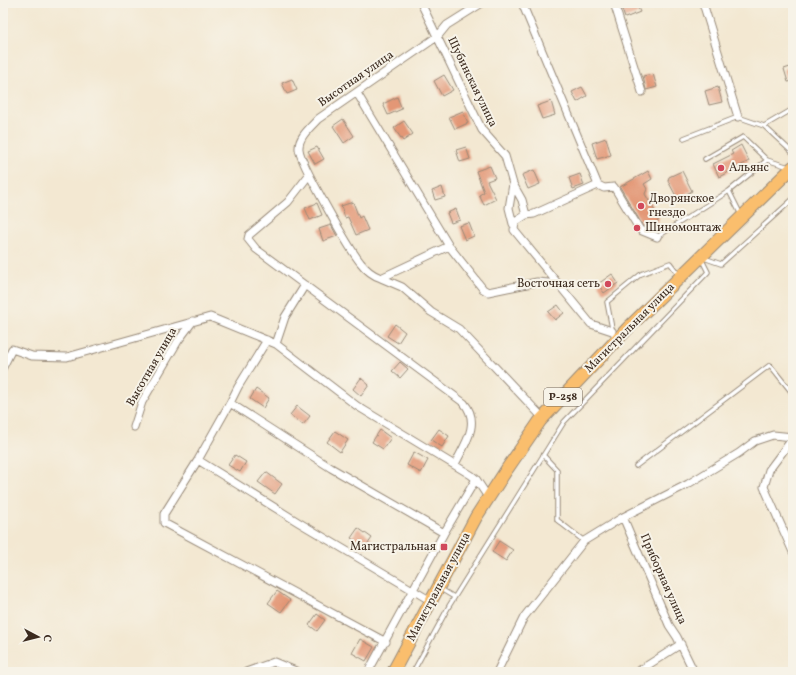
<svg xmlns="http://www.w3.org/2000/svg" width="796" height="675" font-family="Vollkorn,serif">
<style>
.building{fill:#e39776}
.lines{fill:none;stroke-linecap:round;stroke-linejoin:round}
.service-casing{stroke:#978978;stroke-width:5.5}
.minor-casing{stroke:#978978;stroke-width:9}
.trunk-casing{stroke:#978978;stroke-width:14}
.service{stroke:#fff;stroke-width:3.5}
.minor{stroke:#fff;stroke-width:7}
.trunk{stroke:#fabe6d;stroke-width:12}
.poi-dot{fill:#d1495b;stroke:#f7f3e8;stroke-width:1.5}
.labels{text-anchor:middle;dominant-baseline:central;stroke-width:4;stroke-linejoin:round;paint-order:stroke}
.shield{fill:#f7f3e8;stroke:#73665b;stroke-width:1}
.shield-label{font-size:11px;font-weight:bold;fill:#3b2a1e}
.street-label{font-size:12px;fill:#3b2a1e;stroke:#f7f3e8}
.poi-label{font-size:12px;fill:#3b2a1e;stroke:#f7f3e8;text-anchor:start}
</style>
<rect width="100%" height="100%" fill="#f7f3e8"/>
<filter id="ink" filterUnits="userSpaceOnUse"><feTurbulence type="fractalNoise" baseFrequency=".025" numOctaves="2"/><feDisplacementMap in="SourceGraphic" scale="8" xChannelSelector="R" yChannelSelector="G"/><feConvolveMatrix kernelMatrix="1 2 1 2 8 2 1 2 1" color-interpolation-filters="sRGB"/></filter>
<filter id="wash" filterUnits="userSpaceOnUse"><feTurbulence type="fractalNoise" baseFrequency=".012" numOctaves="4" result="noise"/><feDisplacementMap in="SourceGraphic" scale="16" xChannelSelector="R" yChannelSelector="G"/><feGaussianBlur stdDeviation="0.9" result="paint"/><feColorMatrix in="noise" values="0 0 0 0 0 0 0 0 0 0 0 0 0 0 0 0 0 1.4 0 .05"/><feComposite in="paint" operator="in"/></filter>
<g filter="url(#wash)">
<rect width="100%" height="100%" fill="#f3e8d2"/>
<g id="blocks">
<path class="building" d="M623 3H636L640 12 625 18 620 4Z
M793 66V81L788 82 784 69Z
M653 74 657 87 646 90 643 76Z
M444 75 453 90 442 96 434 81Z
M292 79 297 90 287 94 282 83Z
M582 87 587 96 577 102 572 92Z
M718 87 722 102 709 105 705 91Z
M397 97 402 109 388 115 383 104Z
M551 101 555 115 542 119 537 106Z
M463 111 468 123 455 129 449 117Z
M343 119 354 136 344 143 333 126Z
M404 121 413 134 403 141 394 128Z
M606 138 611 155 597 159 592 143Z
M741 145 749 161 719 177 713 164 733 154 731 151Z
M317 147 324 159 315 164 308 151Z
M466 147 470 159 460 162 456 150Z
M490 166 495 178 487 181 496 199 484 205 479 195 484 192 476 171Z
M534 170 540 184 528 189 522 175Z
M648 171 652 179 644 184 647 189 645 194 659 218 657 223 649 228 643 226 620 187Z
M682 171 692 191 681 197 676 196 668 181 669 177Z
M580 174 584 185 573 189 569 178Z
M442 187 445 197 435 200 432 191Z
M353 202 359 218 362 216 368 230 356 235 348 217 345 218 341 206Z
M317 203 322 215 310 220 305 208Z
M456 209 460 220 451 223 447 213Z
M469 223 474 236 465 240 459 226Z
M331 225 337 236 323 241 319 229Z
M612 274 618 283 604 293 598 284Z
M558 305 564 313 555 320 548 312Z
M395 324 405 332 398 343 387 336Z
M400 362 408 369 400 378 392 371Z
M361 378 369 385 361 396 353 389Z
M256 389 269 398 263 408 250 399Z
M297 406 310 416 303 425 290 415Z
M439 429 449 436 442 447 431 440Z
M380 430 391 438 383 449 372 442Z
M335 431 348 440 340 452 327 442Z
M414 452 428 460 421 473 407 465Z
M235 455 246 462 240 472 228 465Z
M266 472 282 484 275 494 258 482Z
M358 528 372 538 365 548 351 538Z
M499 541 513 550 506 561 492 552Z
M277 591 290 600 281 612 268 603Z
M317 614 325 620 317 631 309 625Z
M360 639 374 647 366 661 352 653Z"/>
</g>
</g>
<g filter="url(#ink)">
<use href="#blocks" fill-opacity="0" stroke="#978978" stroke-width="1"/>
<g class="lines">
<g class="service-casing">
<path id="service" d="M764 126 793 153
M684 138 738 117 764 126 793 109
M767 160 789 167
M729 191 741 215
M657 237 729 191 767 160 743 137 705 159
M704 258 721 264 793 199
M614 339 607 302 641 274 670 263 679 275
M543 455 557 470V520L584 541
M636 466 770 365 793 394
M439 588 454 597
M413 672 449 606 564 422 708 272 701 258"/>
</g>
<g class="minor-casing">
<path id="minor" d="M421 3 482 130 505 156 513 184 522 200 526 215 515 222 514 230 591 324 612 331
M482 3 447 25 438 36 318 119C311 127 298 137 299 149 300 163 349 248 360 262 366 270 372 275 381 278L449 246 483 289 488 292 537 282 559 284
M522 3 598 185 604 188 614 187 640 230 657 237
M614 3 642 92
M703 3 738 117
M357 93 449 246
M309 175 288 202 249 235 248 239 256 249 464 403C481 423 465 444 455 464
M513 184 509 208 513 224
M526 215 534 214 598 185
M381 278 402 287 431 312 459 329 543 418
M276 344 285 317 305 285
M3 367 12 349 32 356 67 357 210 317 276 344 357 406 471 475 476 479 488 497
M230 403 238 387 267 340
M134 427 142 402 178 341 193 321
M793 438 769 470 764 487 793 552
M198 460 164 514V523L386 642
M623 517 669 625 677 637 694 672
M431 601 298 522 198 460 230 403 331 468 444 533
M246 672 274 662 298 672
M368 672 444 533 476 479
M497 672 524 617 584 541 623 517 688 484 739 453 755 441 773 435 793 437
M637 672 681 644"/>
</g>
<g class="trunk-casing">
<path id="trunk" d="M393 672 476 517 507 469 540 421 627 329 793 167"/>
</g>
<use href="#service" class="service"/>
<use href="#minor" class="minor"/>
<use href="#trunk" class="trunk"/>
</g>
</g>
<g class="poi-dot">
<circle cx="721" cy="168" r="4"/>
<circle cx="641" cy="206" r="4"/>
<circle cx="637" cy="228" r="4"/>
<circle cx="608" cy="284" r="4"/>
<rect x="440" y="543" width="8" height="8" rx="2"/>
</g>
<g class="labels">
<rect class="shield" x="544" y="388" width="38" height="18" rx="3"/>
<g class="shield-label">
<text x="563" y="397">Р-258</text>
</g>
<g class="street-label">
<text transform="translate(356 79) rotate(-35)">Высотная улица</text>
<text transform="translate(472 82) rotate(64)">Шубинская улица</text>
<text transform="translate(630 328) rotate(-45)">Магистральная улица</text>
<text transform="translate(152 367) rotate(-60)">Высотная улица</text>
<text transform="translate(663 579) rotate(66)">Приборная улица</text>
<text transform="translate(439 587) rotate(-62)">Магистральная улица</text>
</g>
<g class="poi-label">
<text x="729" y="168">Альянс</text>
<text x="649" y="199">Дворянское<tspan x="649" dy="14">гнездо</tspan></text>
<text x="645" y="228">Шиномонтаж</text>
<text x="600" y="284" text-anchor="end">Восточная сеть</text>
<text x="436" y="547" text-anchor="end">Магистральная</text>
</g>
</g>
<rect width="796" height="675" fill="none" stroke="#f7f3e8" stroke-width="16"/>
<g transform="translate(38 637) rotate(97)" stroke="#f7f3e8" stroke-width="3" paint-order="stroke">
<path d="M0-3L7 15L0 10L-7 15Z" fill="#3b2a1e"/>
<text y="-6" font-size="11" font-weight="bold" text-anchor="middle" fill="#3b2a1e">С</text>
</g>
</svg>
